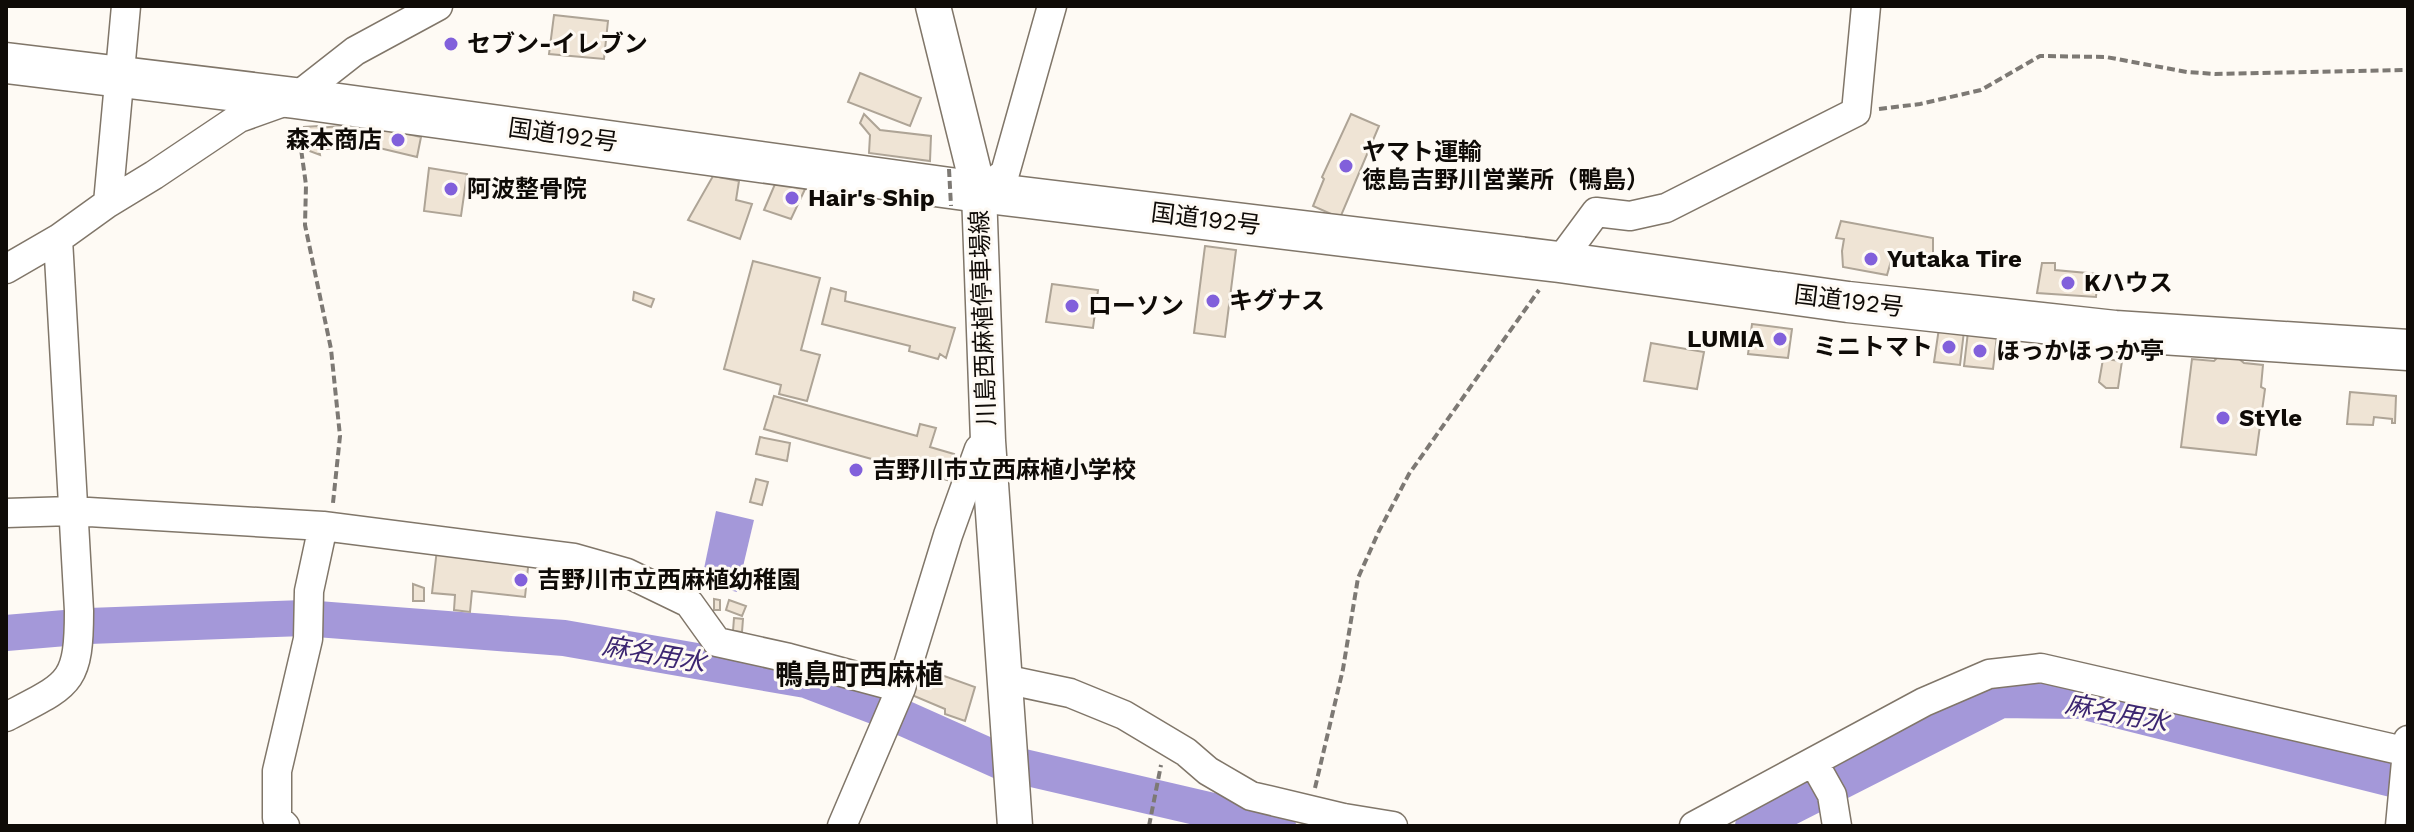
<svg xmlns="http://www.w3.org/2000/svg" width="2414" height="832" font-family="'Work Sans','Noto Sans JP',sans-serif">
<rect width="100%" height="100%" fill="#fefaf4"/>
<!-- water -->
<path fill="#a498d9" d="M716 511 754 520 737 592 701 583Z"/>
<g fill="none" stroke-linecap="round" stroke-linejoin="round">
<!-- river -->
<path stroke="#a498d9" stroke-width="36" d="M6 633 89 626 304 618 564 638 806 680 890 712 1002 762 1278 826
M1753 826 2001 700 2081 701 2408 783"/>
</g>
<!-- building -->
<path fill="#efe4d5" stroke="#aea496" stroke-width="2" d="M554 15 608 21 604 59 549 54Z
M860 73 921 98 910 126 848 102Z
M864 114 880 130 931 136 930 161 869 153 870 135 860 123Z
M1351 114 1379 126 1340 218 1313 206 1324 179 1322 177Z
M318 126V128L340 126 343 147 319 150 320 155 307 150 304 127Z
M380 128 421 137 417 157 375 147Z
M429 168 467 174 461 216 424 211Z
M713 176 739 181 736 200 752 204 740 239 688 220Z
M775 184 806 187 791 219 764 210Z
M1841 221 1933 238V267L1891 261 1887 275 1843 267 1842 251 1844 239 1836 238Z
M1205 246 1236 250 1225 337 1194 333Z
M753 261 820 278 801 350 820 355 807 401 779 394 781 385 724 369Z
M2042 263H2055V270L2098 274 2096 297 2037 293Z
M1052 284 1098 290 1093 328 1046 322Z
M831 288 846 292 845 301 955 328 946 358 940 354 938 359 909 351 910 346 822 324Z
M634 292 654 299 651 307 633 300Z
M1752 324 1792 329 1788 358 1748 354Z
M1939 328 1964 331 1960 365 1934 362Z
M1968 332 1997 336 1993 369 1964 366Z
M1651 343 1704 352 1697 389 1644 381Z
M2221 354 2238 358 2244 363 2263 365 2261 387 2265 389 2256 455 2181 447 2192 359 2214 361Z
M2103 359 2122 361 2118 388H2106L2099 382Z
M2350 392 2396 396 2395 423H2392V419L2374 417 2373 425 2347 424Z
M774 396 917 436 920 424 936 428 930 447 954 454 947 480 764 429Z
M760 437 790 443 787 461 756 454Z
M756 479 768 482 762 505 750 502Z
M437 549 529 558 525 597 472 591 470 612 454 610 455 595 432 593Z
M413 584 424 588V601H413Z
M714 599 720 600V610H714Z
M729 600 746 606 742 616 726 610Z
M734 618 743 619 742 632 733 631Z
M922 668 975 687 965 721 945 714V709L907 693 912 677 919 678Z"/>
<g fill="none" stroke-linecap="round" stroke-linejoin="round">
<defs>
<path id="minor" d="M979 192 1005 173 1052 6
M108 203 126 6
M1559 262 1596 212 1630 216 1666 208 1856 112 1866 6
M6 269 58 239 108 203 154 175 239 118 295 98 355 51 438 6
M6 513 72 511 323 526 574 558 627 573 689 603 717 642 789 658 901 688
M1004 679 1070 693 1124 715 1186 752 1208 771 1251 796 1344 818 1393 826
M6 717C69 684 79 685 79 611L58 239
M1814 763 1832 795 1837 826
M285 826 277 818V771L308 639 309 591 323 526
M842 826 901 688 948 535 979 449 988 441
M1694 826 1924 702 1989 674 2041 668 2408 752
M2400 826 2408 740"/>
<path id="major" d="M933 6 979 192 988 441 1015 826"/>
<path id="highway" d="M6 63 295 98 979 192 1559 262 1848 302 2115 331 2408 350"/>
</defs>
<!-- minor casing -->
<use href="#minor" stroke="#807669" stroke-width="31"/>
<!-- major casing -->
<use href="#major" stroke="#807669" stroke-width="37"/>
<!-- highway casing -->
<use href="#highway" stroke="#807669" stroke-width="43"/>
<!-- path -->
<path stroke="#7d7974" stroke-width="4" stroke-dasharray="8 4" stroke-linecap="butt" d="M1879 109 1920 104 1981 90 2040 56 2106 57 2187 72 2215 74 2408 70
M298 127 306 185 305 225 331 349 340 436 333 503
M1315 788 1343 669 1358 578 1379 531 1409 474 1539 290
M1149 826 1161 765"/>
<!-- minor -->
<use href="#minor" stroke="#fff" stroke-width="28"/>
<!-- major -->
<use href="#major" stroke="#fff" stroke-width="34"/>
<!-- highway -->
<use href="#highway" stroke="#fff" stroke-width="40"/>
<!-- path-bridge -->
<path stroke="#7d7974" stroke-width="4" stroke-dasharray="8 4" stroke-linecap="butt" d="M949 169 951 206"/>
</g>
<!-- markers -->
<g fill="#8160db" stroke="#fefaf4" stroke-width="3">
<circle cx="451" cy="44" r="8"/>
<circle cx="398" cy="140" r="8"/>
<circle cx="1346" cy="166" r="8"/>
<circle cx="451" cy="189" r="8"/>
<circle cx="792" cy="198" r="8"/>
<circle cx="1871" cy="259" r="8"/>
<circle cx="2068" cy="283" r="8"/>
<circle cx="1213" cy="301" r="8"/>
<circle cx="1072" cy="306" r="8"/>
<circle cx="1780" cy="339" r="8"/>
<circle cx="1949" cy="347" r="8"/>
<circle cx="1980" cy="351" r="8"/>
<circle cx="2223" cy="418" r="8"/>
<circle cx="856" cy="470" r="8"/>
<circle cx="521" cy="580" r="8"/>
</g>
<g text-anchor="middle" stroke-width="6" stroke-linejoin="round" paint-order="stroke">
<!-- poi labels -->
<g font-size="24" font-weight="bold" fill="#0f0b07" stroke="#fefaf4" text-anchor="start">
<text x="467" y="52">セブン-イレブン</text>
<text x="382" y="148" text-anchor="end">森本商店</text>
<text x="1362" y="160">ヤマト運輸<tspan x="1362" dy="28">徳島吉野川営業所（鴨島）</tspan></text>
<text x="467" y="197">阿波整骨院</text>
<text x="808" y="206">Hair's Ship</text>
<text x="1887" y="267">Yutaka Tire</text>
<text x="2084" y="291">Kハウス</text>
<text x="1229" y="309">キグナス</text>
<text x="1088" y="314">ローソン</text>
<text x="1764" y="347" text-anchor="end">LUMIA</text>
<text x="1933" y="355" text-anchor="end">ミニトマト</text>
<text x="1996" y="359">ほっかほっか亭</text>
<text x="2239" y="426">StYle</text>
<text x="872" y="478">吉野川市立西麻植小学校</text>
<text x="537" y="588">吉野川市立西麻植幼稚園</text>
</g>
<!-- street labels -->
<g font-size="24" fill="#0f0b07" stroke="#fefaf4">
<text transform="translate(563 135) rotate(8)" y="8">国道192号</text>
<text transform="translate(1206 219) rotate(7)" y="8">国道192号</text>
<text transform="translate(1849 301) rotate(7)" y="8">国道192号</text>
<text transform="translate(983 318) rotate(-92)" y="8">川島西麻植停車場線</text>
</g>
<!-- water labels -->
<g font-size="26" font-style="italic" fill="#3c2671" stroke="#fefaf4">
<text transform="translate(654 654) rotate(10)" y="9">麻名用水</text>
<text transform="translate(2117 713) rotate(11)" y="9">麻名用水</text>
</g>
<!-- quarter labels -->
<g font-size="28" font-weight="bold" fill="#0f0b07" stroke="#fefaf4">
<text x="859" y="684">鴨島町西麻植</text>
</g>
</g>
<!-- border -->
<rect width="2414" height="832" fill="none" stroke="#0f0b07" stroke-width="16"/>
</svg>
